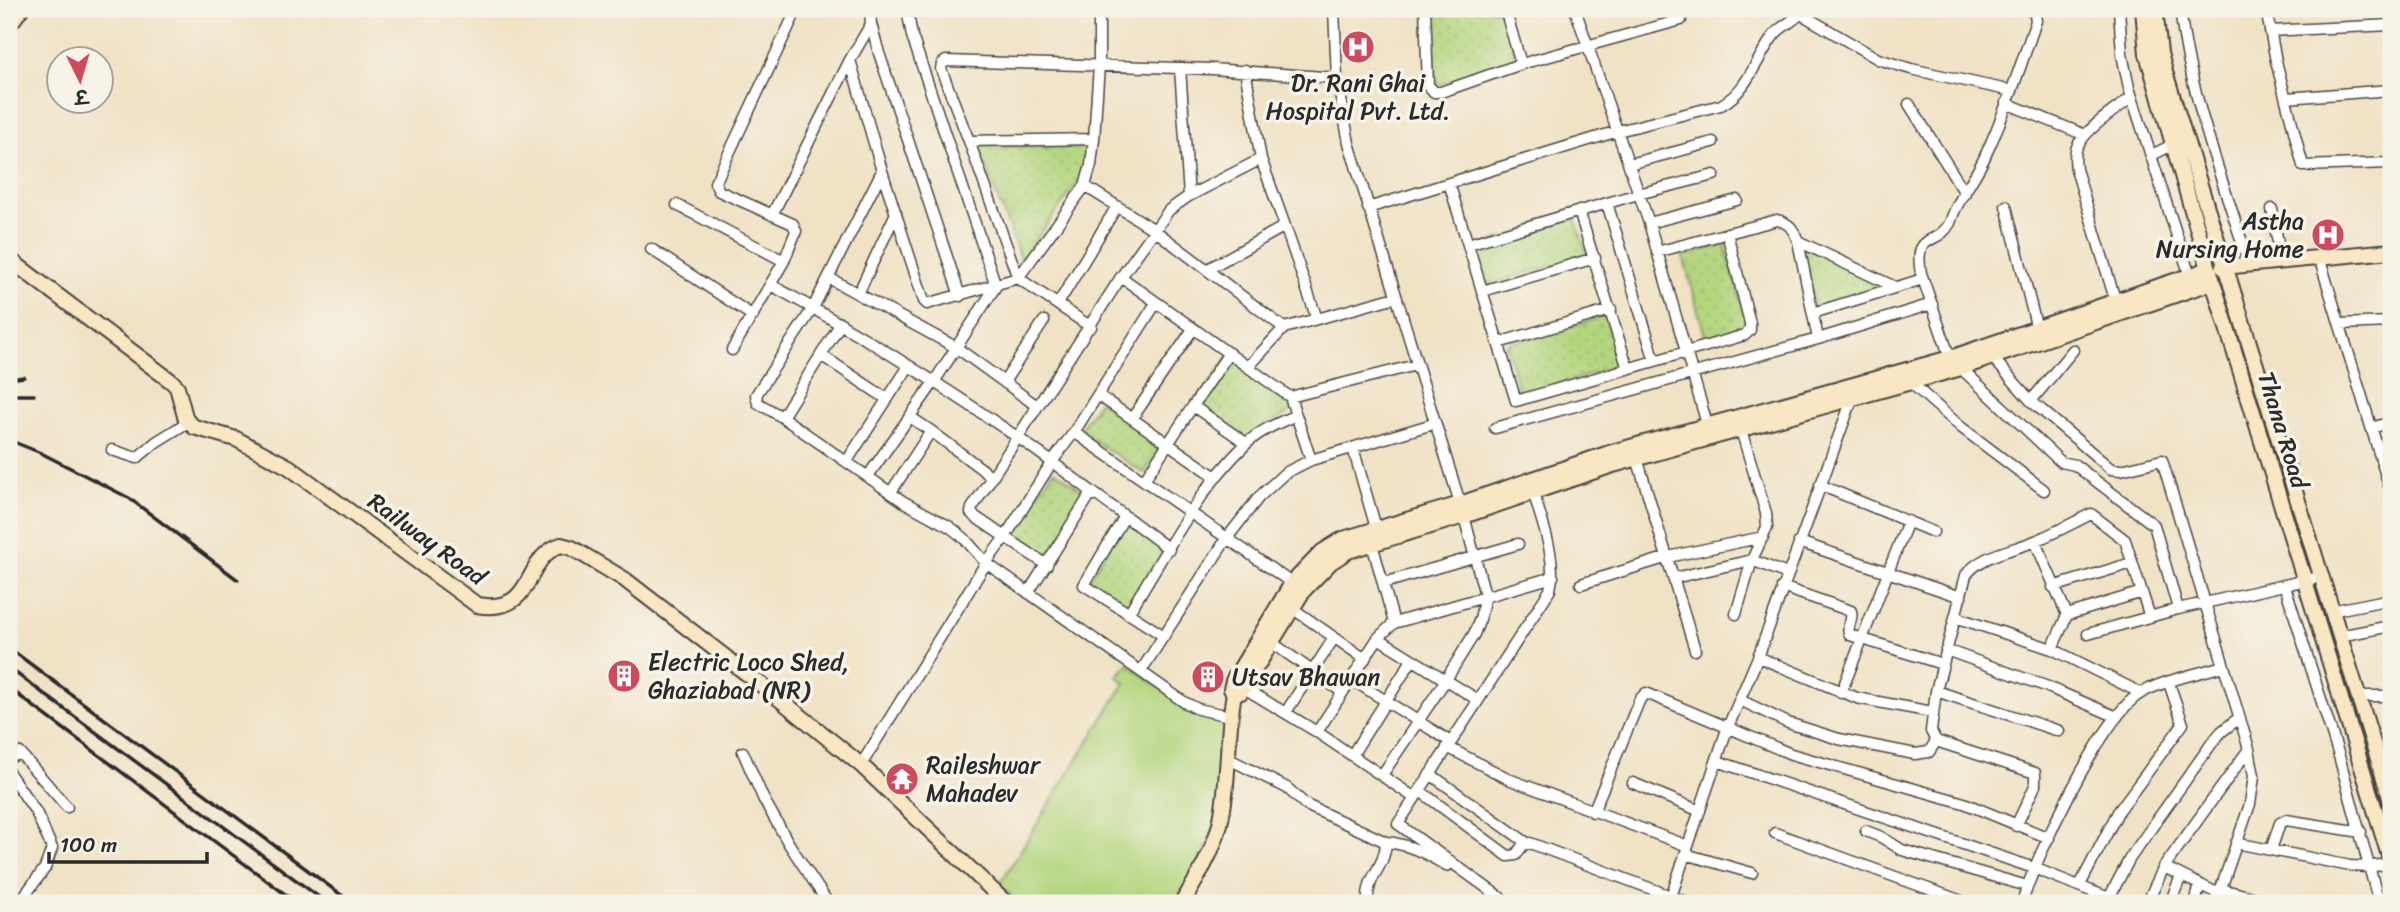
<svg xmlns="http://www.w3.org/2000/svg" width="2400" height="912" font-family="Sriracha,'Playpen Sans Deva',sans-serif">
<defs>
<pattern id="park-dots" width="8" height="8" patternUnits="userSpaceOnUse" patternTransform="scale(1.75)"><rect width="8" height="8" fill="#b3d57d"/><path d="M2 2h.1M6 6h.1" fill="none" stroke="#9ab76c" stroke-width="1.8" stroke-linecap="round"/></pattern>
</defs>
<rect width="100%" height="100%" fill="#f7f3e8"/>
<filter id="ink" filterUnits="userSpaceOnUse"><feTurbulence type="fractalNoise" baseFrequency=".0143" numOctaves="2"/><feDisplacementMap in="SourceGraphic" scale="14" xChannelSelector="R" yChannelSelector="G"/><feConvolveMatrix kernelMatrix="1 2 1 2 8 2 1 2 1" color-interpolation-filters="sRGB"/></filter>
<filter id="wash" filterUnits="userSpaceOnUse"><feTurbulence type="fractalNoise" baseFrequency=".00686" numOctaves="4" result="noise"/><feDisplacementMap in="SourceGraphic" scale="28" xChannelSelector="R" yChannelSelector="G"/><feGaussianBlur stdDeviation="1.57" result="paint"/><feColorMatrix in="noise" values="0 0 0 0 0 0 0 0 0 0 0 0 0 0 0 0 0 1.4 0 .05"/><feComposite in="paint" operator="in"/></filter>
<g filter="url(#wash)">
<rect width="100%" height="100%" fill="#f0e2c5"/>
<!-- grass -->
<path fill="#b3d57d" stroke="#6f8054" stroke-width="2" d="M1128 664 1195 713 1206 717 1229 718 1222 801 1206 848 1175 903H1019L999 885 1125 683 1117 676Z"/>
<!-- park -->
<path fill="url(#park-dots)" stroke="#6f8054" stroke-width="2" d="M1431 9H1502L1517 63 1436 85Z
M978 146 1088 147 1082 177 1021 260Z
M1575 218 1587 256 1486 285 1475 247Z
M1725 244 1748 327 1706 339 1683 256Z
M1802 245 1887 287 1815 309Z
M1606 316 1621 365 1520 396 1506 344Z
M1229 356 1289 399 1292 411 1269 424 1247 440 1196 404Z
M1100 400 1164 442 1144 473 1079 431Z
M1054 470 1087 493 1047 561 1010 535Z
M1126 520 1164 551 1127 608 1087 582Z"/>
</g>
<g filter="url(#ink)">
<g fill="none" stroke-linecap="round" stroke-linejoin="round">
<defs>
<path id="street" d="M870 9 871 24 879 53 960 296
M1334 9 1337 78 1349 143 1464 516 1485 595 1480 619 1474 634 1445 681 1382 775
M1425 9 1428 85 1434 92H1441L1521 64 1681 20
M1505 9 1521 64
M1575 9 1649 223 1709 431
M2029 9 2035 14 2036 21C2021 65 2006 110 1987 152 1979 172 1965 189 1956 208 1953 213 1952 218 1950 223 1937 247 1913 231 1921 273L1950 358 2061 462 2075 465 2154 525 2178 609
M2119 9 2122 54 2129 88 2190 276
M2180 9C2190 96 2223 181 2249 264
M2266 9 2276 61 2303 166 2391 163
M1801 14 1878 59 1911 69 2012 91
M871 24 850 60 882 171 924 301 927 304 1018 278 969 141 941 69 942 64 946 61 1212 69 1337 78
M2270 31 2391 25
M1180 68 1189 196
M2286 98 2391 90
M2006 103 2085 135
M1909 104 1965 193
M1094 139 1099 65V9
M969 141 1094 139 1091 165 1085 186 1018 278 1091 327
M2152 155 2176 143
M1261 159 1285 226
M1629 164 1713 142
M882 171 813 308 756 395 758 403 782 417 904 502 950 527 964 538 986 563 1184 702 1198 709 1230 716
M1449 183 1516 401 1745 335 1750 330V323L1727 233
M1085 186 1153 229 1284 328
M1607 203 1655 361
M677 205 784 261
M2006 206 2037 329
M1368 208 1618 131 1721 105C1748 91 1756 58 1775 34 1783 24 1798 20 1804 9
M2272 209 2281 261
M1579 211 1628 369
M772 215 850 60
M1649 223 1737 200
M1798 241 1895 287
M1468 244 1638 194 1714 175
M651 249 753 316
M1657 252 1777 220C1790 223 1793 229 1798 241L1818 339
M2319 257 2391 492
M1208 269 1285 226 1317 319 1284 328 1248 367
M1121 277 1290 397 1416 365
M829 278 957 348 1037 406
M771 285C856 331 937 382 1017 437 1053 462 1089 490 1125 516
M1482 291 1595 258
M858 294 896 213
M1156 303 1074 432 1296 586
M1058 304 1117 206
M2117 306 2076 169C2075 162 2074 154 2077 147 2085 129 2117 109 2132 97
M1813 313 1923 279
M1317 319 1396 297
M2340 324 2391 322
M1498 343 1611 310
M732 350 784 261 796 231 793 224 719 191 715 183 797 9
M1229 353 1193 406 1246 443
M821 355 887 399
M1992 357 2031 401 2111 469 2121 470 2162 460 2249 749 2254 776 2250 804 2216 903
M1004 382 1044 321
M1911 383 1962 428 2044 490
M1098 395 1216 477
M1290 397 1311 460
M2031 401 2073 350
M782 417 841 323
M910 417 931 431
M1133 417 1193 329
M1495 428 1818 339 1932 304
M2372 428 2391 422
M1353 448 1376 528
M112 450 137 458 156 442 188 422
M1637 458 1695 650
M847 461 909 366
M868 476 934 382 996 286 912 36 907 9
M1144 480 1193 406
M1820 485 1933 532
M891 492 931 431 991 476
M1799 542 1961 597
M1047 565 1005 537 1052 462 1074 432
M1674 578 1752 560 1787 574
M1384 583 1518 544
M1581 584 1668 557 1763 537
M2285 586 2339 756 2379 903
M1782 587 1851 611C1854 620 1845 627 1850 635L1942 664
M2053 587 2132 563
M1028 593 1092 492
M1292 608 1365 659
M2331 611 2391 599
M1128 614C1163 558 1197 491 1245 445 1259 431 1278 423 1296 415
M1736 614 1752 560 1767 527 1766 513 1741 430
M2067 615 2142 592
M1955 617 2052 649 2067 615 2035 541
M1394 623 1553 577
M2088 634 2178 609 2320 577
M1164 636 1084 585 1125 516 1169 549
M2339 636 2391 626
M1378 638 1478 700
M1271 642 1342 692
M2052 649 2141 693
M1946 650 2048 687 2117 717
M1758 657 1857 698 1932 712
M1141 671 1227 538 1259 497 1285 473 1311 460 1433 424
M1351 679 1451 742
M1239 685 1317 732 1415 798
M1936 691 2059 731
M1841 693 1908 521
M2358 696H2391
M1740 700 1788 723 1839 739 1915 754 1929 752 1936 741
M1286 712 1334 638
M1317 732 1378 638 1394 623 1371 540
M1447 747 1511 780 1688 846
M743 752 763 798 789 844 828 903
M1352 755 1412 660
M9 758 20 753 67 807
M1229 759 1287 788 1306 805 1386 842C1385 869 1366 875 1368 903
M1717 761 2034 868 2121 903
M861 765 986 563 1005 537 974 516 971 513 972 508 1121 277 1169 210 1189 196 1261 159 1245 70
M9 773 36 812 52 848 45 868 19 903
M1430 774 1527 843
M1633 783 1700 811
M1420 791 1508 856 1516 855 1523 845 1530 843 1689 903
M1593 812 1640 699 1646 693 1791 754 1964 803 2049 838
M2016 826 2035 786V773L1936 741 1931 731 1936 691 1966 575C1982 554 2012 551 2035 541 2054 533 2073 523 2091 514L2125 540 2150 617
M1866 831 1881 837 1902 850 2027 886
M1775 833 1967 903
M1386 842C1407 844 1429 854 1446 866
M2236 843 2350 866 2369 867 2391 863
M2271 850 2280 823 2286 820 2361 832
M1685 854 1752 873
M2164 867 2249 749
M2080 885 2118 812 2183 724 2169 683
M2221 889 2275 903
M2109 898 2130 858 2212 743 2221 732 2239 718
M1508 903 1398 824 1550 590C1558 557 1540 519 1532 487
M1669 903 1727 729 1758 657 1854 394
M2022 903C2034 860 2103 714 2141 693 2165 680 2197 674 2223 666
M2147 903 2164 867 2219 894
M2170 903 2181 876
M2195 903 2200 885"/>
<path id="secondary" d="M2143 9 2147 54 2209 269 2391 862
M2155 9 2160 53 2165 72 2391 801
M9 25 21 9
M9 259 171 381 177 387 186 420 194 427 236 439 289 467 477 605C538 615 521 558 561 545L572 548 624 579 772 693 861 765 1006 903
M2223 267 2391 251
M1234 693 1231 689 1233 681 1292 583 1322 552 1343 539 1460 504 1609 453 1950 358 2209 269
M1234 693 1241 692 1303 591 1331 562 1348 551 1464 516 1613 465 1961 368 2213 282
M1182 903C1197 879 1213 852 1220 824 1230 781 1226 737 1234 693"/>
</defs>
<!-- street casing -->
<use href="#street" stroke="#494642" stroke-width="13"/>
<!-- secondary casing -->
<use href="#secondary" stroke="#494642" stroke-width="18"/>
<!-- street -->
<use href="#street" stroke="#fff" stroke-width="10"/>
<!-- secondary -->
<use href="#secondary" stroke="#f9e7c3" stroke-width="14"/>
<!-- rail -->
<path stroke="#2b2b2b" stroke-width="3.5" d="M9 379 24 377
M9 395H34
M9 440 41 453 129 498 238 580
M9 648 352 903
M9 668 327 903
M9 688 297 903"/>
</g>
</g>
<!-- icons -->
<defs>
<symbol id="hospital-disc" viewBox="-11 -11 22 22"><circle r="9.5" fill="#d1495b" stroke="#f7f3e8"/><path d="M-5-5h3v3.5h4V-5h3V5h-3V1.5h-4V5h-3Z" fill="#fff"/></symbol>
<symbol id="building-disc" viewBox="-11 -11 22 22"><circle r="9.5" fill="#d1495b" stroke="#f7f3e8"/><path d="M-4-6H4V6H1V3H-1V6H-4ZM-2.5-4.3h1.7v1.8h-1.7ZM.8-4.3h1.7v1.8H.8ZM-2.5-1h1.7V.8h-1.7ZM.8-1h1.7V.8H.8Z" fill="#fff"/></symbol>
<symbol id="temple-disc" viewBox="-11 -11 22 22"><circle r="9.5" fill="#d1495b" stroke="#f7f3e8"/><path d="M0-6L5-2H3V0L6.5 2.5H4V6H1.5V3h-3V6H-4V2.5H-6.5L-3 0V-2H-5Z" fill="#fff"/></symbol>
</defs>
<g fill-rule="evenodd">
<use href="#hospital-disc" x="1339" y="28" width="38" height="38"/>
<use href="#hospital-disc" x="2309" y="216" width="38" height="38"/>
<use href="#building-disc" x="605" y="657" width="38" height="38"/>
<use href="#building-disc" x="1189" y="658" width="38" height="38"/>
<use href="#temple-disc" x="883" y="760" width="38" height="38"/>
</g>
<g text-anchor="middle" stroke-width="7" stroke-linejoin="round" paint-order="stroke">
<!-- poi labels -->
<g font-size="24" fill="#2b2b2b" stroke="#f7f3e8" text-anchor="start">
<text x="1358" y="91" text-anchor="middle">Dr. Rani Ghai<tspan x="1358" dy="28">Hospital Pvt. Ltd.</tspan></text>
<text x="2304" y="229" text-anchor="end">Astha<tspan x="2304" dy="28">Nursing Home</tspan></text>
<text x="648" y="670">Electric Loco Shed,<tspan x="648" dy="28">Ghaziabad (NR)</tspan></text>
<text x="1232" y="685">Utsav Bhawan</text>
<text x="926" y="773">Raileshwar<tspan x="926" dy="28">Mahadev</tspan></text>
</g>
<!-- street labels -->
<g font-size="24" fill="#2b2b2b" stroke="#f7f3e8">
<text transform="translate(2283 430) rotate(73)" y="8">Thana Road</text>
<text transform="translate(427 539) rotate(36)" y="8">Railway Road</text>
</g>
</g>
<!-- margin -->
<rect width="2400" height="912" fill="none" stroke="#f7f3e8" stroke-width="35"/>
<!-- north arrow -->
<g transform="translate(80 80) rotate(175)"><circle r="33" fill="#f7f3e8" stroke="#a5a39c" stroke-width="2"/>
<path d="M0-5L12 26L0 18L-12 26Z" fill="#d1495b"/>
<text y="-10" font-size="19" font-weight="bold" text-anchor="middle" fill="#2b2b2b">उ</text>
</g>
<!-- scale -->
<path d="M49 852v10h158v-10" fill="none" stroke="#2b2b2b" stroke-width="3.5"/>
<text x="60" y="852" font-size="21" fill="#2b2b2b" stroke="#f7f3e8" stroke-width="5" paint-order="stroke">100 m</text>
</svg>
